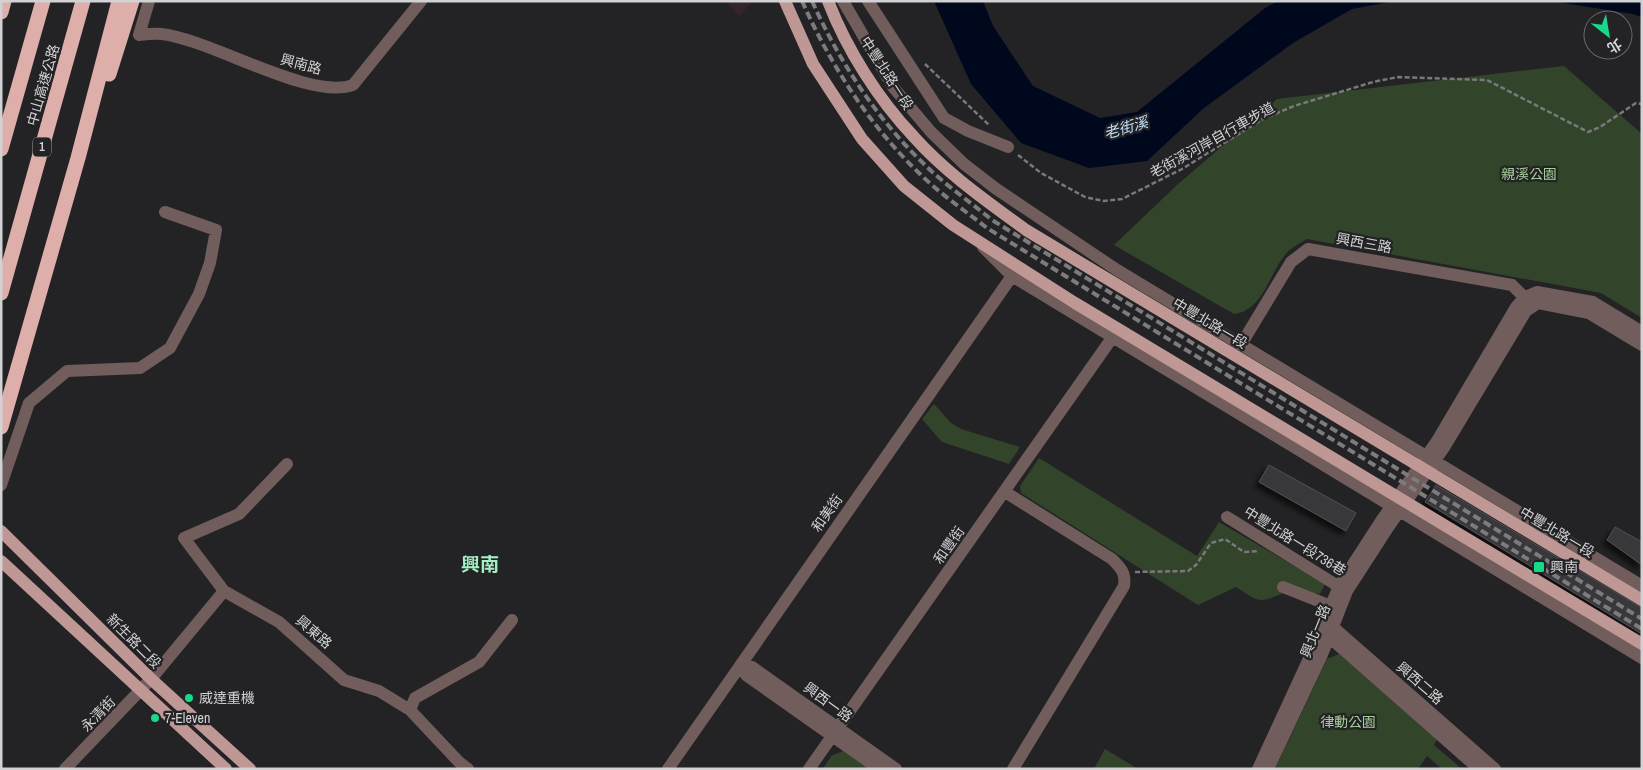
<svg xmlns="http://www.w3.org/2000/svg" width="1643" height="770" font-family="'Archivo Narrow','Noto Sans TC',sans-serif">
<defs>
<filter id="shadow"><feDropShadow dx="-4.5" dy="4.5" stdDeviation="2.5" flood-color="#0009"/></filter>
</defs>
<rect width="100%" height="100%" fill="#232325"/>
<!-- industrial -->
<path fill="#36242d" d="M725 1H753L739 16Z"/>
<!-- green -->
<path fill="#32452b" d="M1564 66 1642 134V318L1601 293 1307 239C1300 243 1290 248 1285 255 1269 274 1263 311 1234 314L1114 245 1177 185 1277 99Z
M934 404 951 423 961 429 1020 447 1009 464 942 442 922 419Z
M1039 458 1197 556 1219 522 1325 584 1320 594C1317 593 1289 592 1285 593 1278 594 1269 600 1262 600 1253 600 1243 591 1236 587L1198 605 1021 493 1020 486Z
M1339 654 1437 739 1434 745 1462 769H1442L1427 756 1418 769H1275L1327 659Z
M1105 749 1138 769H1094Z
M843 751 869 769H823L831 756Z"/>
<!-- water -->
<path fill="#00081e" d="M934 1H983L993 26 1033 86 1100 118 1137 112 1265 8 1278 1H1395L1352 9 1293 43 1204 108 1147 161 1089 168 1021 143 971 84Z
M1551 1H1642V17L1633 14Z"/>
<!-- building -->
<path fill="#37383a" stroke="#505053" filter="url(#shadow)" d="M1269 465 1356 513 1346 531 1259 482Z
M1436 485 1642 608V634L1425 502Z
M1615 527 1642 542V565L1607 540Z"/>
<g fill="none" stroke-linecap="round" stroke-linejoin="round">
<!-- path -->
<path stroke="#79797b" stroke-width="2.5" stroke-dasharray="5 2.5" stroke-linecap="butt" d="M925 64 990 126
M1018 155 1041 173 1085 197 1104 201 1122 199 1182 169 1263 119 1294 106 1373 82 1398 77 1487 80 1588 132 1600 127 1636 103 1642 104
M1135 572 1188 571 1196 565 1211 543 1225 539 1244 552 1259 551"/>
<!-- minor -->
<path stroke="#715d5c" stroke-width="12" d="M149 1 139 35C147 34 155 33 162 34 212 40 310 101 353 85L421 1
M843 1 893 87 931 132 964 164 995 188 1117 270 1642 586
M868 1 944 118 968 131 1008 147
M983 247 1012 276 1642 658
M1242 343 1291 262 1308 249 1512 285 1530 303
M1 485 29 403 67 371 140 368 170 348 199 294 210 263 216 230 165 212
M1005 492 1112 559C1121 568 1126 573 1124 586L1013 769
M1227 517 1346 591
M1283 587 1331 606
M224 591 184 538 239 514 287 464
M1326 626 1333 627 1495 769
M1325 631 1329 637 1479 769
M741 664 752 667 896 769
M741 664 746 675 879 769
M410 710 415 698 479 662 512 620
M65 769 151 679 224 591 279 622 344 680 379 691 410 710 459 762 468 769
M668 769 1012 276
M809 769 1112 338
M1258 769 1307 663 1339 586 1381 521 1437 441 1516 307 1525 297 1537 292 1593 302 1642 332
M1268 769 1321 657 1347 591 1389 526 1445 446 1526 311 1538 303 1589 313 1642 345"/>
<!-- major -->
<path stroke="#bf9795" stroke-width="12" d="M785 1 813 64 862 139 904 186 953 225 1075 303 1642 644
M828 1C847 50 878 99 914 137 946 173 988 202 1026 230L1642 600
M1 531 151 679 250 769
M1 561 226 769"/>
<!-- highway -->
<path stroke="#deaeab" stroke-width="15" d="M1 12 4 1
M109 74 132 1
M1 149 43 1
M1 293 83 1
M1 427 78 158 119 1"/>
<!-- rail -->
<path stroke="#7c7c7e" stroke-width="4" stroke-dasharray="8 4" stroke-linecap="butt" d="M802 1C830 64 869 125 919 173 939 193 964 210 987 228L1642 629
M812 1C839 61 876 118 924 164 944 184 969 201 992 220L1642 619"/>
</g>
<!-- markers -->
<g fill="#18d989" stroke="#232325" stroke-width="2">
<rect x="1533" y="561" width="12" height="12" rx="2.5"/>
<circle cx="189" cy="698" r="5"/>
<circle cx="155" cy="718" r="5"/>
</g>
<g text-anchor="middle" stroke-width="4.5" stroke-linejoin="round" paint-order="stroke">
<!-- shield labels -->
<rect fill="#232325" stroke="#9e9ea0" stroke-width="1" x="33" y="137.5" width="18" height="19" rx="4"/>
<g font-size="12" font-weight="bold" fill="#d2d2d4">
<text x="42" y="151">1</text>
</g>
<!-- street labels -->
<g font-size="14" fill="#d2d2d4" stroke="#232325">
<text transform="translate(301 64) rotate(15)" y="5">興南路</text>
<text transform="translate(887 73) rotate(57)" y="5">中豐北路一段</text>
<text transform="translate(43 85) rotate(-74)" y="5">中山高速公路</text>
<text transform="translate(1212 140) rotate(-29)" y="5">老街溪河岸自行車步道</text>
<text transform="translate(1364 243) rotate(10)" y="5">興西三路</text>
<text transform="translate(1210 323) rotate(31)" y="5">中豐北路一段</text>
<text transform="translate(827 513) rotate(-55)" y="5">和美街</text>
<text transform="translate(1557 532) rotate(31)" y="5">中豐北路一段</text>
<text transform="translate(1295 541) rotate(32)" y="5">中豐北路一段736巷</text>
<text transform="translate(949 545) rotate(-55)" y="5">和豐街</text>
<text transform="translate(1315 631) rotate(-68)" y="5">興北一路</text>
<text transform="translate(314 632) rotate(41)" y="5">興東路</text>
<text transform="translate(134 641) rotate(45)" y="5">新生路二段</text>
<text transform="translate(1420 683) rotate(41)" y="5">興西二路</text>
<text transform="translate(828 702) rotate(36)" y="5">興西一路</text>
<text transform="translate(98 714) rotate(-46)" y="5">永清街</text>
</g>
<!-- park labels -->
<g font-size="14" fill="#a6ce97" stroke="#232325">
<text x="1529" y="179">親溪公園</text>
<text x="1348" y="727">律動公園</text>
</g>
<!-- poi labels -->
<g font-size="14" fill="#d2d2d4" stroke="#232325" text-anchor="start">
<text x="1550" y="572">興南</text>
<text x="199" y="703">威達重機</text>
<text x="165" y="723">7-Eleven</text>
</g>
<!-- water labels -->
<g font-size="15" font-style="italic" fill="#c1dffd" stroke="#232325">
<text transform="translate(1126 128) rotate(-16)" y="5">老街溪</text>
</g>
<!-- district labels -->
<g font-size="19" font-weight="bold" fill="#a2f0c2" stroke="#232325">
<text x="480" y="571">興南</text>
</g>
</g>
<!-- border -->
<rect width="1643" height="770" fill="none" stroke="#d2d2d4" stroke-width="5"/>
<!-- north arrow -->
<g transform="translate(1608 35) rotate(149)"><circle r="24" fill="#232325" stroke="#69696b"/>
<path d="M0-4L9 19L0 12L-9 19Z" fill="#18d989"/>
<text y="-8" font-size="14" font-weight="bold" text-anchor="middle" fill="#d2d2d4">北</text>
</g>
</svg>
